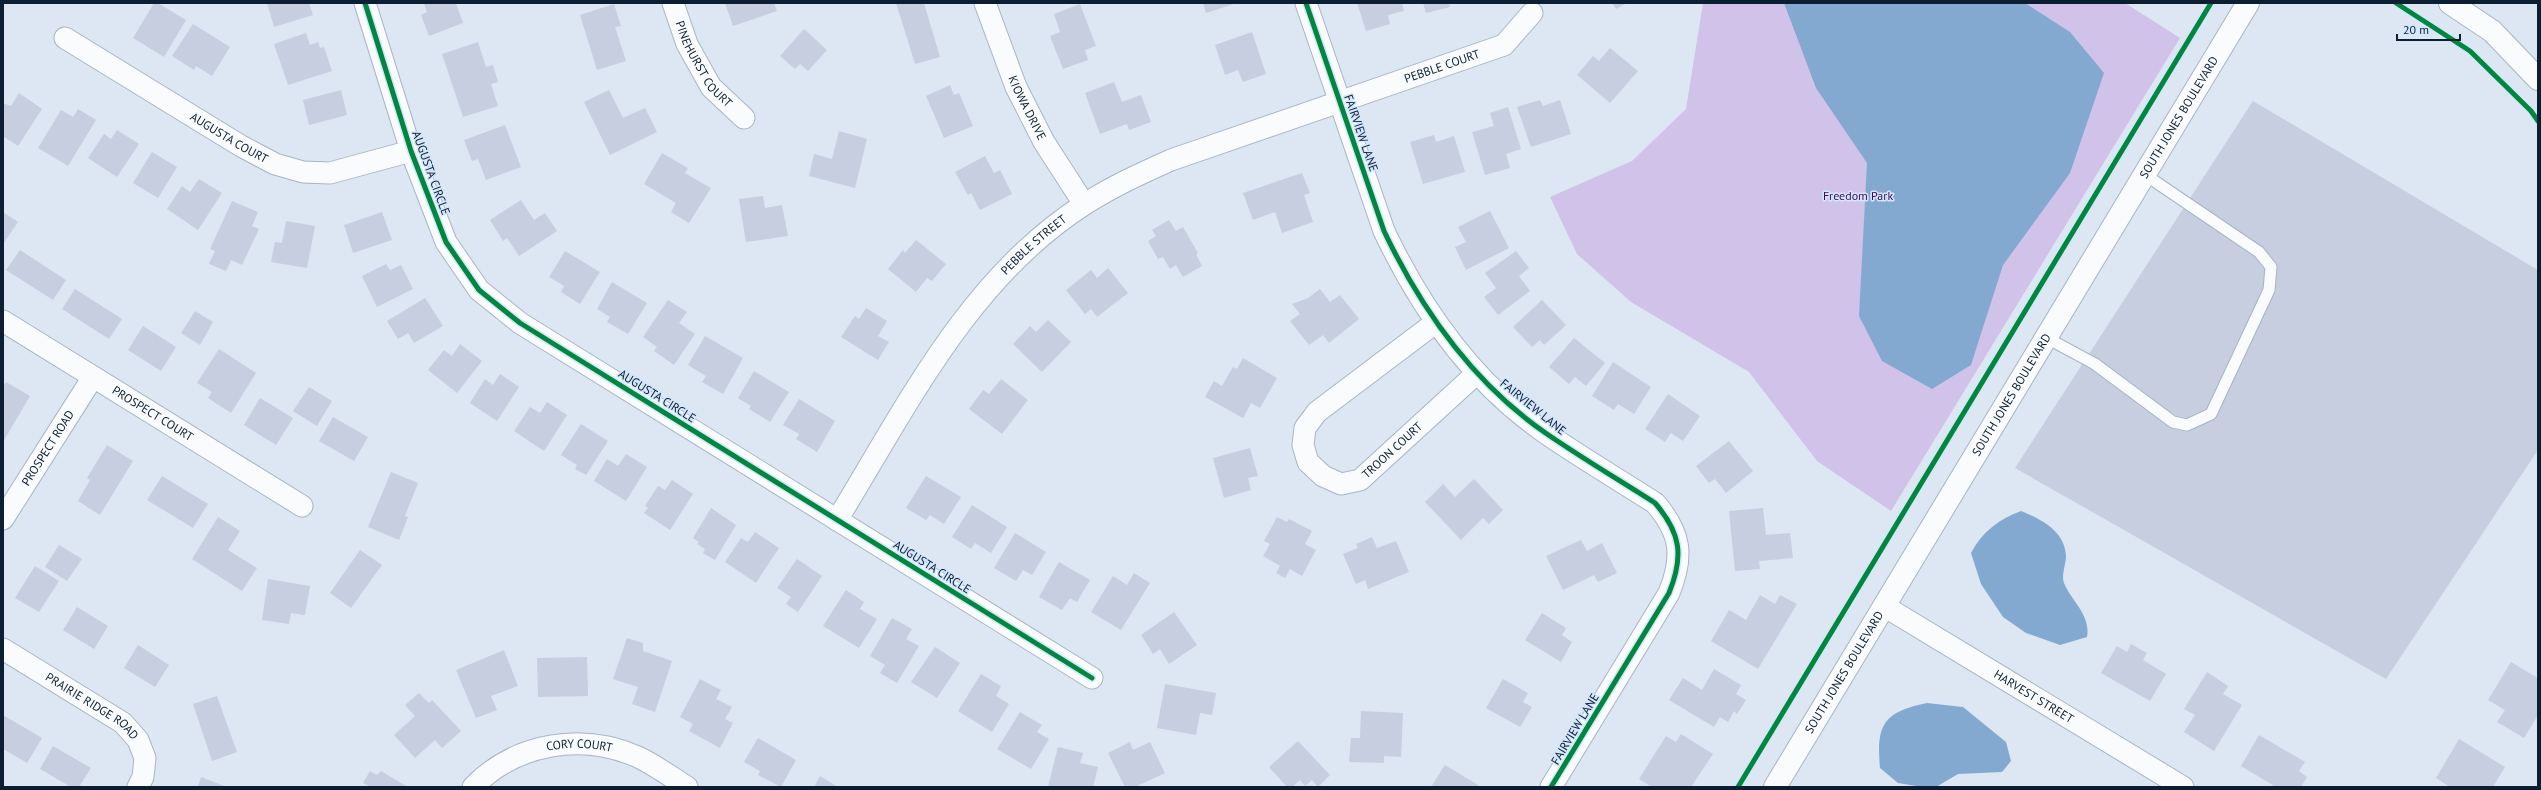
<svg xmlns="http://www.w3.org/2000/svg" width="2541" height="790" font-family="'PT Sans',sans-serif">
<rect width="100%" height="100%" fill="#dce7f3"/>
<!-- green -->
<path fill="#d0c2e8" d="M1703 3H2125L2180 38 1891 511 1817 461 1749 372 1631 302 1577 254 1550 197 1632 161 1686 109Z"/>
<!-- water -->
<path fill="#83a9d1" d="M1784 3H2025L2070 32 2104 73 2070 173 2003 265 1971 365 1932 389 1882 361 1859 316 1867 163 1816 88Z
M2021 511C2041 519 2065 531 2066 556 2066 564 2061 576 2064 583 2072 602 2091 615 2087 637L2060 645 2026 633 2003 617 1981 584 1971 553C1982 532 1999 519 2021 511Z
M1927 703 1963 707 2006 742 2011 761 2002 772 1958 774 1936 787H1922L1898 783 1880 768C1876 725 1883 712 1927 703Z"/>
<!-- building -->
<path fill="#c6cedf" d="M154 3H158L186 20 164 57 133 38Z
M267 3H309L313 15 274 27Z
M424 3H456L463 23 429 36 421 15 427 12Z
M725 3H774L777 11 733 26Z
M896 3H924L940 57 915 64Z
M1203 3H1237L1206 13Z
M1357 3H1402L1404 11 1388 15 1390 24 1366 31Z
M1423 3H1449L1450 7 1426 13Z
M1612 3H1627L1616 9Z
M614 4 621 26 615 27 626 61 597 70 580 15Z
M1080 4 1096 46 1085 50 1088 60 1063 69 1050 36 1060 32 1054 14Z
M193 24 230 47 212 76 196 66 194 70 172 56Z
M804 29 827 50 808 71 800 64 795 69 780 56Z
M1252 32 1266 74 1243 82 1238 70 1225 75 1215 45Z
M306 33 310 45 318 42 320 48 324 47 332 71 288 85 274 44Z
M478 42 486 67 493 65 498 82 491 84 498 106 463 117 442 54Z
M1610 48 1638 71 1610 103 1577 75 1593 56 1599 61Z
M1114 82 1122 102 1141 95 1151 122 1129 130 1127 124 1100 134 1085 93Z
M950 85 954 95 959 93 973 126 944 138 926 96Z
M341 90 347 115 309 125 303 100Z
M609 90 623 118 645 108 657 132 610 155 584 102Z
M19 93 42 109 18 146 3 136V103L11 106Z
M1540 100 1543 106 1560 100 1571 134 1531 147 1517 107Z
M2253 101 2538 270V450L2386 679 2015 468Z
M1508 107 1521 149 1506 154 1510 168 1485 175 1472 132 1494 126 1490 113Z
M78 109 96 120 68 166 38 148 61 110 73 117Z
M505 125 521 167 486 180 478 159 472 161 464 140Z
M117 130 139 144 117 177 88 158 104 134 111 139Z
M839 131 867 139 855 188 809 176 814 154 832 159Z
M1434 135 1436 142 1454 136 1465 172 1423 184 1410 142Z
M152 152 177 167 158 198 133 183Z
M662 153 688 168 685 173 711 188 689 223 671 212 676 203 644 184Z
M985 156 994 173 1000 170 1012 194 980 210 971 193 968 195 955 172Z
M1302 173 1310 193 1304 195 1313 222 1282 233 1275 212 1253 220 1243 193Z
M199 179 222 193 198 230 167 209 182 186 190 192Z
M763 196 765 208 782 205 788 236 746 242 739 199Z
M521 200 534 220 545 213 557 231 519 256 507 238 503 241 490 220Z
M232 201 258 212 252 226 259 229 242 265 231 260 226 271 209 264 215 251 210 249Z
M1490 211 1509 248 1466 270 1455 247 1466 242 1458 227Z
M3 212 18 222 3 244Z
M382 212 392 240 353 253 344 225Z
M1169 220 1176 231 1183 227 1198 253 1196 254 1202 266 1183 277 1176 265 1170 269 1163 257 1158 259 1148 241 1156 236 1152 230Z
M286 221 315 226 307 268 271 262 275 242 282 243Z
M916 240 946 264 932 281 927 278 916 292 888 269 903 250 905 253Z
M20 250 66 280 53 300 6 270Z
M565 251 600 272 580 304 561 292 564 286 549 277Z
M1516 251 1529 268 1519 276 1530 291 1498 315 1484 297 1496 288 1485 273Z
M386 264 390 270 401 265 413 289 377 307 362 276Z
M1108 268 1128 293 1097 317 1091 309 1085 314 1066 290 1091 270 1097 278Z
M612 282 647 303 628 334 607 322 610 317 597 309Z
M75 289 122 319 109 339 62 309Z
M1320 289 1330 302 1340 295 1359 319 1329 343 1323 335 1309 345 1290 321 1300 314 1292 304 1308 298Z
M425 298 443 326 414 343 408 333 398 339 387 321Z
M668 300 687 312 679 323 695 334 674 365 654 351 657 347 643 337Z
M1542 300 1566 325 1544 345 1540 340 1532 347 1513 327Z
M866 308 887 321 878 336 889 342 878 360 841 337 855 316 859 319Z
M195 311 213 322 200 345 181 333Z
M1048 320 1071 342 1042 372 1013 344 1030 326 1036 332Z
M143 326 176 347 161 371 128 350Z
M705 336 743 358 723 394 702 382 706 376 688 365Z
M1574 338 1605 363 1586 386 1575 377 1569 384 1549 367Z
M460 344 482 361 457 393 428 370 444 350 452 356Z
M219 349 256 373 231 413 208 398 212 392 197 383Z
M1243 358 1277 378 1260 408 1251 403 1243 418 1205 397 1214 381 1222 386 1233 367 1237 369Z
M1613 362 1651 387 1634 414 1618 404 1614 410 1592 396Z
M754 371 789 392 770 422 749 409 751 406 738 398Z
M500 374 519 387 497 421 470 403 485 379 493 385Z
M1001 379 1028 400 1002 434 969 409 983 390 989 394Z
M6 382 30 396 3 442V387Z
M309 387 332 401 317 426 293 411Z
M1668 394 1700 416 1683 441 1671 433 1665 442 1645 429Z
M260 398 293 418 276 445 244 425Z
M799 399 835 421 817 452 796 439 799 434 783 425Z
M547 402 567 415 544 451 514 431 530 407 540 413Z
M333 417 368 437 354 461 319 441Z
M581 424 608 441 586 475 575 469 577 465 561 455Z
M1729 441 1753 471 1726 493 1715 479 1709 483 1696 466Z
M107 445 133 461 100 515 78 501 90 480 87 478Z
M1250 448 1258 476 1248 478 1251 490 1224 498 1213 458Z
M626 454 647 467 626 501 594 481 607 459 618 466Z
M391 472 418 483 405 516 408 517 399 540 368 527Z
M162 476 208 504 193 528 147 500Z
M926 476 961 497 944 524 930 515 926 520 906 508Z
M1474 479 1503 510 1489 524 1483 518 1461 540 1425 502 1443 484 1455 497Z
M672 480 693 494 670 530 644 513 648 508 645 506 658 486 665 490Z
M972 505 1007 527 991 553 975 543 971 549 952 537Z
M711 508 736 525 715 560 703 553 705 549 697 544 699 542 693 538Z
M1763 508 1766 535 1790 533 1793 558 1759 561 1760 569 1735 571 1729 511Z
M218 517 240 531 228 550 257 568 242 591 192 559Z
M1277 517 1287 522 1289 519 1312 531 1305 544 1316 550 1302 576 1290 569 1285 578 1276 573 1280 566 1263 556 1270 544 1264 541Z
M755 532 779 548 756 583 725 562 741 538 748 542Z
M1015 533 1046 552 1032 575 1023 570 1016 581 994 568Z
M1372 537 1377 548 1396 541 1409 572 1368 589 1365 580 1356 584 1343 554 1358 548 1356 544Z
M1581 540 1587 551 1602 543 1617 573 1598 582 1594 575 1563 590 1546 556Z
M59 545 82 559 67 581 45 567Z
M360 550 382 565 351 608 330 593Z
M797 559 822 576 798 612 786 604 791 597 777 588Z
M1059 562 1090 580 1077 602 1070 598 1062 610 1039 597Z
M35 566 59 581 39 612 15 598Z
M1134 573 1150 583 1121 630 1091 612 1113 576 1127 585Z
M268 579 310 586 305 615 291 613 289 624 262 620Z
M846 590 864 602 860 609 877 619 859 648 823 626Z
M1760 595 1775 604 1780 595 1797 604 1758 669 1711 641 1729 610 1746 620Z
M77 607 108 626 94 649 63 630Z
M1174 612 1197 645 1169 664 1160 649 1153 654 1141 635Z
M1542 613 1566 628 1562 635 1572 642 1561 662 1525 640Z
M892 618 912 629 906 639 919 646 897 683 880 673 885 665 870 656Z
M627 638 643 643V651L672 661 655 712 632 704 638 687 613 679Z
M2131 644 2147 653 2143 660 2166 674 2150 701 2101 673 2117 646 2127 652Z
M138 645 169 665 155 687 124 668Z
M935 647 960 663 937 698 911 682Z
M504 650 518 686 491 696 497 710 476 718 456 670Z
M587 657 588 696 538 697 537 658Z
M2511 662 2538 678V715L2524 738 2497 722 2505 710 2488 700Z
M1714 669 1741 685 1736 694 1746 700 1737 714 1734 711 1728 722 1720 717 1714 727 1669 700 1683 678 1702 690Z
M2207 672 2228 686 2223 694 2242 705 2214 751 2184 732 2195 715 2184 709Z
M981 674 1001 686 996 696 1009 704 992 732 958 711Z
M700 679 721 690 716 699 732 707 725 719 733 723 720 748 689 731 693 724 680 717Z
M1503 679 1528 693 1523 702 1532 707 1520 727 1486 708Z
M1165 684 1216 693 1212 715 1200 713 1196 735 1157 728Z
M419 693 429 703 432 700 461 731 442 748 435 740 415 758 394 735 415 716 405 705Z
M217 696 237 752 212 761 193 704Z
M1361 711 1403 713 1401 757 1384 756V763L1349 762 1351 738H1360Z
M1020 712 1042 725 1037 732 1049 739 1031 769 997 749Z
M3 715 42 738 27 763 3 749Z
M1681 734 1713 754 1691 787H1652L1639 779 1666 736 1676 742Z
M2259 735 2305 762 2299 771 2307 777 2301 787H2276L2241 766Z
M758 738 796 760 781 787 758 775 760 771 744 762Z
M2459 739 2505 767 2493 787H2450L2436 778Z
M1298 741 1330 775 1318 787 1312 780 1305 786 1300 780 1292 787H1287L1269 767Z
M1130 742 1133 750 1150 742 1165 773 1135 787H1125L1108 753Z
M53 746 91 768 79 787H71L40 769Z
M1058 747 1083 753 1080 763 1098 767 1093 787H1048Z
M1445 765 1478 785 1477 787H1431Z
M370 771 377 775 381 771 406 786 371 787 363 783Z
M820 776 838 787H814Z
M201 777 227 787H198Z"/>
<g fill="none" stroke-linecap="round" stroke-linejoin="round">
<defs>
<path id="service" d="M2045 337 2095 364 2173 422 2187 425 2211 414 2269 290 2271 267 2259 252 2144 174"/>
<g id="minor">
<path d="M365 3 411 151 446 242 479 290 520 323 1092 678"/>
<path id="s1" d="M673 3 687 44 711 87 744 118"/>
<path id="s2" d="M985 3 1016 87 1044 142 1084 204"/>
<path d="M1306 3 1384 231C1422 311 1474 384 1547 434 1582 458 1619 480 1655 503 1681 533 1684 556 1669 593L1551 787"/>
<path id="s3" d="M65 38 241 146 275 164 303 172 330 173 411 151"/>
<path id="s4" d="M3 321 302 506"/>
<path id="s5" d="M1435 323 1317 412 1305 428 1303 445 1308 462 1323 476 1341 484 1360 480 1477 373"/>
<path id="s6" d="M3 519 93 377"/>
<path id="s7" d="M837 520C907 406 969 278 1085 204 1113 186 1142 173 1171 160L1504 45 1532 13"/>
<path id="s8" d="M1884 606 2183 787"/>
<path id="s9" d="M3 649 123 723 138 740 145 758 143 777 138 787"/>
<path id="s10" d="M473 787C516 743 582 732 638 757 655 765 671 777 687 787"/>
</g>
<g id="tertiary">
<path d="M2450 3 2492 31 2538 79"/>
<path id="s11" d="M1775 787 2248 3"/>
</g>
</defs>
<!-- service casing -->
<use href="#service" stroke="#a7b5c4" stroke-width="13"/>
<!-- minor casing -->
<use href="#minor" stroke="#a7b5c4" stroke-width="23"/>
<!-- tertiary casing -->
<use href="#tertiary" stroke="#a7b5c4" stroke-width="24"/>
<!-- service -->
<use href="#service" stroke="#fafbfd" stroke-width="11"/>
<!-- minor -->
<use href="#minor" stroke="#fafbfd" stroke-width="21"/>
<!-- tertiary -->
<use href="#tertiary" stroke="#fafbfd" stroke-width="22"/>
<defs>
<path id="cycleway" d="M365 3 411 151 446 242 479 290 520 323 1092 678
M1306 3 1384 231C1422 311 1474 384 1547 434 1582 458 1619 480 1655 503 1681 533 1684 556 1669 593L1551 787
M2396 3 2470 51 2531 111 2538 121
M1738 787 2211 3"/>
</defs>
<!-- cycleway casing -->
<use href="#cycleway" stroke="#d3e6fc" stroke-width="8"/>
<!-- cycleway -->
<use href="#cycleway" stroke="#00873e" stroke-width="5"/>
</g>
<g text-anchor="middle" stroke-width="3" stroke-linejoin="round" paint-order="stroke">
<!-- street labels -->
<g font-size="12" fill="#0c1f32" stroke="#d3e6fc">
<text dy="4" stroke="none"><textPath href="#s1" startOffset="69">PINEHURST COURT</textPath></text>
<text dy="4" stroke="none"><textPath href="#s7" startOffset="789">PEBBLE COURT</textPath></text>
<text dy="4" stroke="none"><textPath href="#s2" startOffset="113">KIOWA DRIVE</textPath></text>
<text dy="4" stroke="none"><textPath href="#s11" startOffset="782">SOUTH JONES BOULEVARD</textPath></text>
<text transform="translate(1361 133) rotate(71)" y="4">FAIRVIEW LANE</text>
<text dy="4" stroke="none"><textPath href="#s3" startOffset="192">AUGUSTA COURT</textPath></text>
<text transform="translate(431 173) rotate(70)" y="4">AUGUSTA CIRCLE</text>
<text dy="4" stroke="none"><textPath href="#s7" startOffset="340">PEBBLE STREET</textPath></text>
<text dy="4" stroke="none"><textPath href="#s11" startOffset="458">SOUTH JONES BOULEVARD</textPath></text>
<text transform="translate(657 396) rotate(32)" y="4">AUGUSTA CIRCLE</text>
<text transform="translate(1533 407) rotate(39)" y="4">FAIRVIEW LANE</text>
<text dy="4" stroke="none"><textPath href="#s4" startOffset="176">PROSPECT COURT</textPath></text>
<text dy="4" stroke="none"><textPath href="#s6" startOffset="84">PROSPECT ROAD</textPath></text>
<text dy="4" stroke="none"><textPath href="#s5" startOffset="306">TROON COURT</textPath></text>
<text transform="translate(932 567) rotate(32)" y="4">AUGUSTA CIRCLE</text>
<text dy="4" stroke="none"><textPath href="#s11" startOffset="134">SOUTH JONES BOULEVARD</textPath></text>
<text dy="4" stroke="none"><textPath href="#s8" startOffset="175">HARVEST STREET</textPath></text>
<text dy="4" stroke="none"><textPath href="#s9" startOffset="106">PRAIRIE RIDGE ROAD</textPath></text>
<text transform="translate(1575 729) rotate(-59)" y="4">FAIRVIEW LANE</text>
<text dy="4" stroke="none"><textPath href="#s10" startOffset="118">CORY COURT</textPath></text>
</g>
<!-- park labels -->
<g font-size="12" fill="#3d0b56" stroke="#d3e6fc">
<text x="1858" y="200">Freedom Park</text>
</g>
</g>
<!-- border -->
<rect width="2541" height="790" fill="none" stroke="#0c1f32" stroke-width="8"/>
<!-- scale -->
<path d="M2397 34v6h63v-6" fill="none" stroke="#0c1f32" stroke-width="2"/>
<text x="2403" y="34" font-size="12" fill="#0c1f32" stroke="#d3e6fc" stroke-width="3" paint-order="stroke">20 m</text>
</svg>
